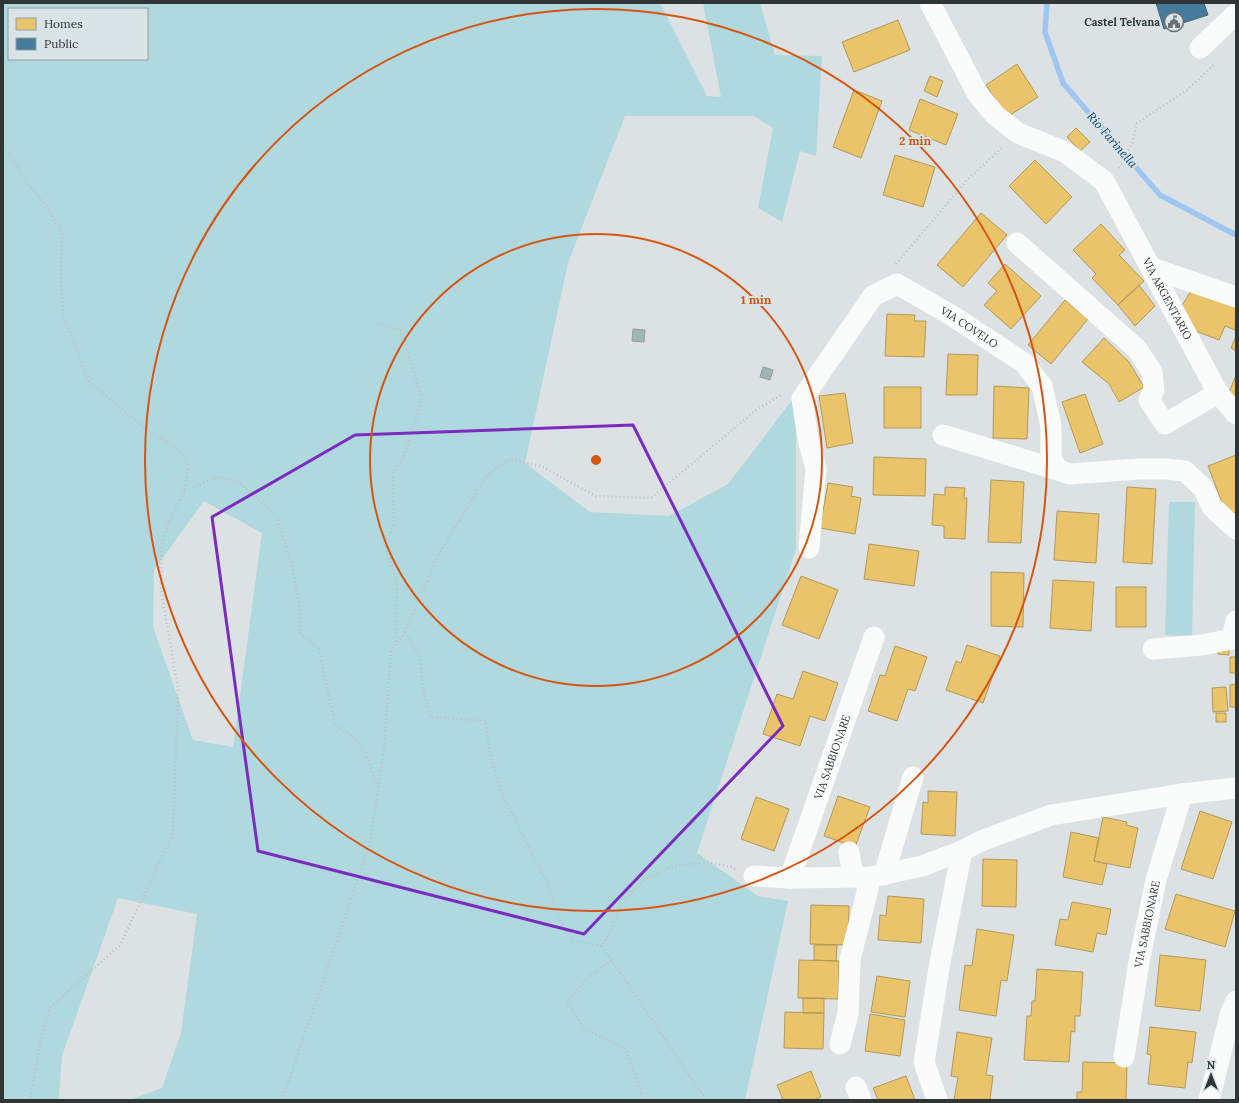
<svg xmlns="http://www.w3.org/2000/svg" width="1239" height="1103" font-family="Lora,serif">
<rect width="100%" height="100%" fill="#dce2e3"/>
<!-- green -->
<path fill="#b0d8df" fill-rule="evenodd" d="M3 3H660L707 96 721 97 703 3H760L775 55 822 56 816 156 800 151 782 222 758 208 773 128 754 116H625L568 263 525 463 590 512 669 516 728 484 796 395V549L697 853 758 896 788 901 745 1100H130L162 1088 181 1033 197 914 118 898 62 1056 59 1097 60 1100H3ZM9 9H147V59H9ZM204 501 262 533 233 747 193 740 153 627 154 570Z
M1169 502H1195L1192 636 1165 635Z"/>
<!-- homes -->
<path fill="#e9c46a" stroke="#b2995a" d="M898 20 910 50 854 72 842 42Z
M1017 64 1038 97 1007 117 986 85Z
M930 76 943 81 937 97 924 91Z
M854 90 882 101 861 158 833 147Z
M920 99 958 114 946 145 909 130Z
M1076 128 1090 142 1080 151 1067 137Z
M895 155 935 167 923 207 883 195Z
M1035 160 1072 197 1046 224 1009 186Z
M981 213 1007 235 963 287 937 265Z
M1101 224 1125 250 1119 255 1144 281 1118 305 1092 278 1096 274 1073 250Z
M1005 264 1041 296 1011 329 984 305 997 291 988 283Z
M1139 285 1155 306 1135 326 1118 305Z
M1193 288 1236 305 1235 330 1225 326 1219 340 1193 330 1181 307Z
M1065 300 1088 319 1051 364 1028 345Z
M887 314 915 315 914 321H926L924 357 885 356Z
M1236 336V351L1231 348Z
M1104 338 1129 362 1144 387 1119 402 1109 384 1082 362Z
M948 354 978 355 977 395H946Z
M1236 375V399L1228 395Z
M994 386 1029 388 1027 439 993 438Z
M884 387H921V428H884Z
M845 393 853 443 827 448 819 396Z
M1085 394 1103 444 1080 453 1062 402Z
M1236 455V512L1227 516 1208 466Z
M874 457 926 459 925 496 873 495Z
M991 480 1024 482 1021 543 988 542Z
M828 483 853 487 851 496 861 498 855 534 820 528Z
M945 487 965 488 964 498H967L965 539 944 538V526L932 525 934 494 945 495Z
M1127 487 1156 489 1152 564 1123 562Z
M1057 511 1099 514 1096 563 1054 560Z
M869 544 919 551 914 586 864 579Z
M991 572 1024 573 1023 627 991 626Z
M801 576 838 590 819 639 782 625Z
M1053 580 1094 582 1091 631 1050 628Z
M1116 587H1146V627H1116Z
M967 645 1000 656 983 703 946 690 956 661 961 663Z
M895 646 927 657 915 691 908 689 897 721 868 711 880 675 885 676Z
M1218 648H1229V655L1218 654Z
M1230 657H1236V673H1230Z
M803 671 838 683 825 721 810 716 800 746 763 734 777 694 793 699Z
M1236 684V707H1230V685Z
M1226 687 1228 711 1213 712 1212 688Z
M1216 713H1226V722H1216Z
M928 791 957 792 955 836 921 834 923 802 928 803Z
M838 796 870 807 855 847 824 836Z
M756 797 789 809 774 851 741 839Z
M1200 811 1232 822 1213 879 1181 869Z
M1103 817 1127 822 1126 825 1138 828 1130 868 1094 861Z
M1071 832 1099 838 1094 861 1107 864 1102 885 1063 877Z
M983 859 1017 860 1016 907 982 906Z
M1176 894 1235 911 1225 947 1165 929Z
M888 896 924 899 921 943 878 940 880 915 886 916Z
M1072 902 1111 909 1106 935 1097 933 1093 952 1055 945 1060 919 1068 920Z
M811 905 849 906 848 945 810 944Z
M977 929 1014 935 1007 981 1001 980 996 1016 959 1010 965 965 972 966Z
M814 945H837L836 961 814 960Z
M1160 955 1206 960 1200 1011 1155 1006Z
M799 960 839 961 838 999 798 998Z
M1037 969 1083 972 1080 1016H1075V1032L1071 1031 1069 1062 1024 1060 1027 1016H1031L1032 1001H1035Z
M877 976 910 981 905 1017 871 1012Z
M803 998H824V1013H803Z
M785 1012 824 1013 823 1049 784 1048Z
M870 1014 905 1020 900 1056 865 1051Z
M1150 1027 1196 1032 1192 1063 1188 1062 1185 1088 1148 1084 1151 1055 1147 1054Z
M957 1032 992 1038 986 1075 993 1076 990 1100H954L958 1077 951 1076Z
M1083 1062 1127 1063 1126 1100H1077V1092H1082Z
M811 1071 821 1097 814 1100H783L777 1085Z
M906 1076 915 1100H878L873 1088Z"/>
<!-- public -->
<path fill="#457b9d" stroke="#3f667e" d="M1156 3H1204L1208 15 1164 29Z"/>
<g fill="none" stroke-linecap="round" stroke-linejoin="round">
<!-- stream -->
<path stroke="#9fc6f1" stroke-width="5.5" d="M1047 3 1045 32 1063 83 1160 195 1236 235"/>
</g>
<!-- building -->
<path fill="#9eb7b5" stroke="#989d9d" d="M633 329 645 330 644 342 632 341Z
M763 367 773 370 770 380 760 377Z"/>
<g fill="none" stroke-linecap="round" stroke-linejoin="round">
<!-- path -->
<path stroke="#bfc1c2" stroke-width="2.5" stroke-dasharray="1 3" stroke-linecap="butt" d="M3 143 28 184 47 207 62 234 61 274 63 315 90 383 146 429 180 450 188 464 185 491 169 521 162 543 161 590 178 689 173 834 120 945 50 1008 39 1048 30 1100
M1119 168 1132 143 1137 123 1187 90 1216 63
M896 264 967 180 1004 146
M377 324 401 330 422 400 404 456 393 474 394 522 385 548 397 582 396 643
M185 491 218 477 239 482 276 516 291 562 300 608V633L319 649 335 724 356 739 365 751 378 788
M405 632 420 657 423 689 431 717 486 721 490 755 503 796 547 883 557 915 572 940 602 946 611 930 622 902 643 880 673 866 707 862 732 867 736 870
M602 946 706 1100
M611 961C593 972 579 985 568 1003L584 1029 625 1048 644 1100
M282 1100 370 844 384 749 391 651 405 632 439 554 487 475 510 459 541 466 596 496 651 498 755 411 783 394"/>
<!-- minor -->
<g stroke="#fafbfb" stroke-width="21">
<path id="s1" d="M930 3 977 93 995 115 1018 133 1065 152 1104 181 1218 393 1236 414"/>
<path d="M1200 48 1236 14"/>
<path d="M1017 243 1137 349 1152 372 1154 390 1149 400 1165 424 1218 393"/>
<path d="M1152 268 1236 297"/>
<path d="M943 435 1058 470"/>
<path id="s2" d="M809 548 816 469 808 439 802 399 873 296 897 284 951 315 1024 363 1042 386 1051 426V459L1058 470 1070 474 1139 469H1166L1185 471 1204 489 1212 507 1236 529"/>
<path d="M1153 649 1202 645 1232 639 1236 621"/>
<path d="M849 852 853 876"/>
<path d="M884 875 913 777"/>
<path d="M754 876 790 878 871 877 922 866 962 851 981 841 1051 815 1182 794 1236 788"/>
<path id="s3" d="M790 878 874 637"/>
<path d="M840 1044 848 1014 850 959 871 877"/>
<path id="s4" d="M1124 1057 1139 962 1156 880 1182 794"/>
<path d="M856 1087 861 1100"/>
<path d="M937 1100 924 1062 940 962 962 851"/>
<path d="M1209 1100 1230 1015 1236 1001"/>
</g>
</g>
<!-- marked area -->
<path fill="none" stroke="#7b2cbf" stroke-width="3" stroke-linejoin="round" d="M633 425 783 726 584 934 258 851 212 517 355 435Z"/>
<!-- distance rings -->
<g fill="none" stroke="#d65510" stroke-width="2">
<circle cx="596" cy="460" r="226"/>
<circle cx="596" cy="460" r="451"/>
</g>
<!-- icons -->
<defs>
<symbol id="civic-ring" viewBox="-11 -11 22 22"><circle r="9.5" fill="#d9e4e6" stroke="#6c7272" stroke-width="1.5"/><path d="M-.6-6.5H3V-4.5H.6V-3L4-1V1h2V6H-6V1h2V-1L-.6-3ZM-1.2 2.5V6h2.4V2.5Z" fill="#6c7272"/></symbol>
</defs>
<g fill-rule="evenodd">
<use href="#civic-ring" x="1163" y="11" width="22" height="22"/>
</g>
<g text-anchor="middle" stroke-width="4" stroke-linejoin="round" paint-order="stroke">
<!-- poi labels -->
<g font-size="11" font-weight="bold" fill="#303535" stroke="#d9e4e6" text-anchor="end">
<text x="1160" y="26">Castel Telvana</text>
</g>
<!-- street labels -->
<g font-size="11" fill="#303535" stroke="#d9e4e6">
<text dy="4" stroke="none"><textPath href="#s1" startOffset="392">VIA ARGENTARIO</textPath></text>
<text dy="4" stroke="none"><textPath href="#s2" startOffset="387">VIA COVELO</textPath></text>
<text dy="4" stroke="none"><textPath href="#s3" startOffset="128">VIA SABBIONARE</textPath></text>
<text dy="4" stroke="none"><textPath href="#s4" startOffset="135">VIA SABBIONARE</textPath></text>
</g>
<!-- water labels -->
<g font-size="12" font-style="italic" fill="#074076" stroke="#d9e4e6">
<text transform="translate(1112 140) rotate(49)" y="4">Rio Farinella</text>
</g>
</g>
<circle cx="596" cy="460" r="6" fill="#d65510" stroke="#d9e4e6" stroke-width="2"/>
<g font-size="12" text-anchor="middle" font-weight="bold" fill="#d65510" stroke="#d9e4e6" stroke-width="4" stroke-linejoin="round" paint-order="stroke">
<text x="915" y="145">2 min</text>
<text x="756" y="304">1 min</text>
</g>
<!-- border -->
<rect width="1239" height="1103" fill="none" stroke="#303535" stroke-width="8"/>
<!-- legend -->
<rect x="8" y="8" width="140" height="52" fill="#d9e4e6" stroke="#959e9f"/>
<rect x="16" y="18" width="20" height="12" fill="#e9c46a" stroke="#959e9f"/>
<text x="44" y="28" font-size="12" fill="#303535">Homes</text>
<rect x="16" y="38" width="20" height="12" fill="#457b9d" stroke="#959e9f"/>
<text x="44" y="48" font-size="12" fill="#303535">Public</text>
<!-- north arrow -->
<g transform="translate(1211 1075)" stroke="#d9e4e6" stroke-width="3" paint-order="stroke">
<path d="M0-3L7 15L0 10L-7 15Z" fill="#303535"/>
<text y="-6" font-size="11" font-weight="bold" text-anchor="middle" fill="#303535">N</text>
</g>
</svg>
